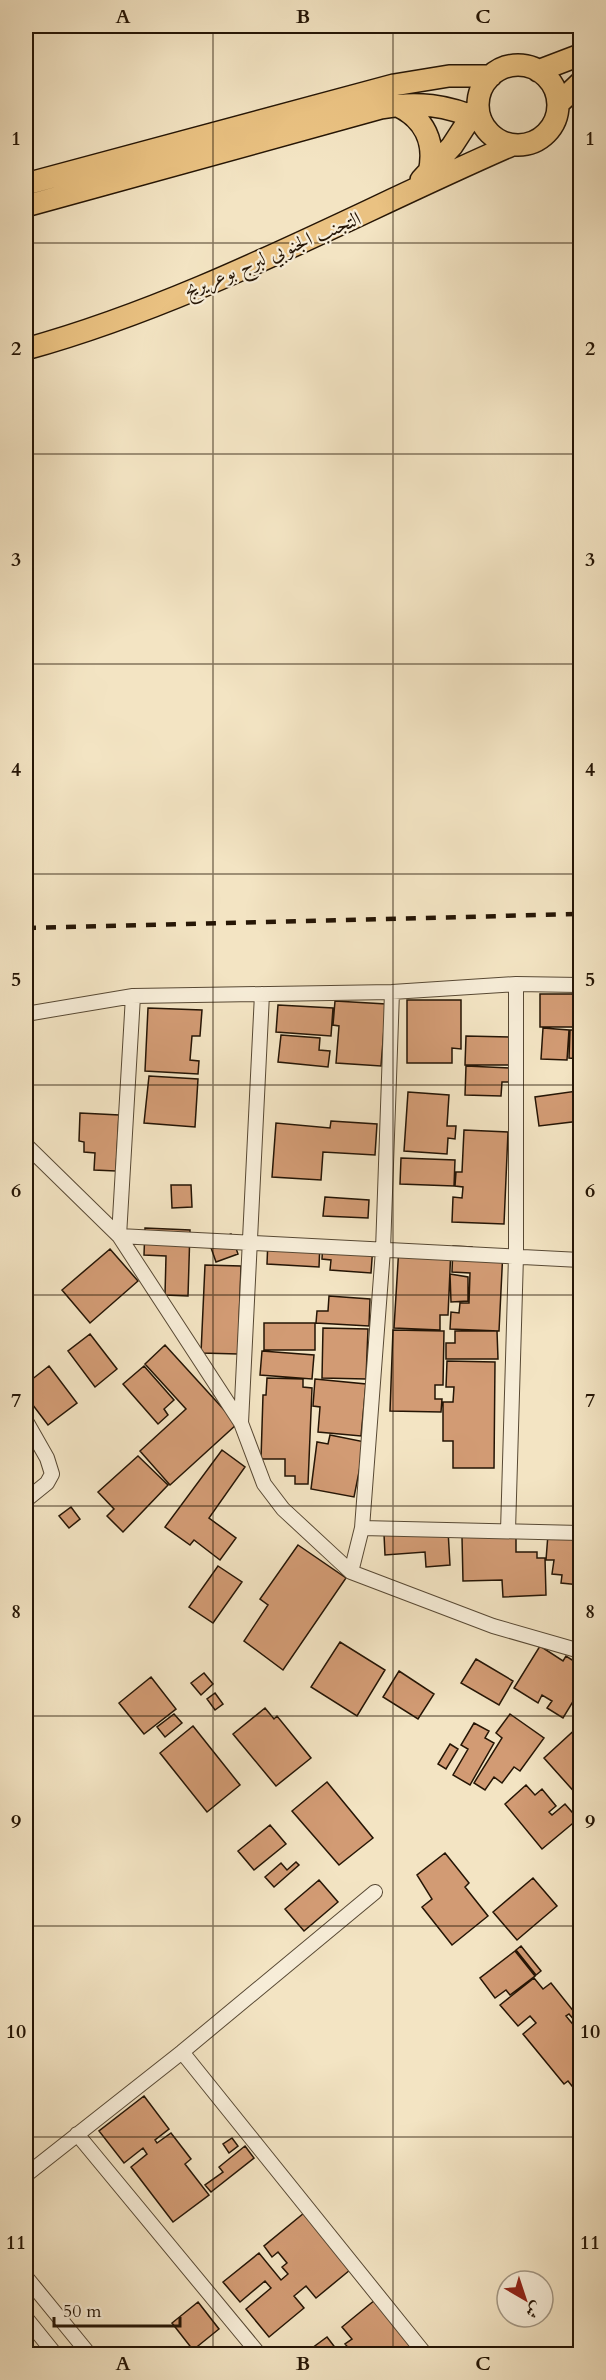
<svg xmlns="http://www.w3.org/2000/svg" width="606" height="2380" font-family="Cardo,Amiri,serif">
<rect width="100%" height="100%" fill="#f3e4c3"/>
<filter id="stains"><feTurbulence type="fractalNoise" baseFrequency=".00333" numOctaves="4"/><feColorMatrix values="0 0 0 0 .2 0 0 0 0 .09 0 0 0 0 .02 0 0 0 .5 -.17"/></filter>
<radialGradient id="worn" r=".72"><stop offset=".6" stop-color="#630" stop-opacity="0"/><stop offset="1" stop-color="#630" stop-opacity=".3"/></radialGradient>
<!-- building -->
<path fill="#d29b74" stroke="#251505" stroke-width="1.5" d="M540 994H580V1027H540Z
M407 1000H461V1049L452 1048V1063H407Z
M335 1001 386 1004 381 1066 336 1063 339 1026 333 1025Z
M278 1005 333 1008 331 1036 276 1032Z
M148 1008 202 1010 200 1036H192L190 1060 199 1061 198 1074 145 1071Z
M543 1028 569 1030 567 1060 541 1059Z
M570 1030H580V1059L569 1058Z
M281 1035 320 1038 319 1050 330 1051 328 1067 278 1062Z
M466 1036 514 1037 513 1065H465Z
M466 1066 510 1068 509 1082H502L501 1096 465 1095Z
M149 1076 198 1079 195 1127 144 1123Z
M577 1091 580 1121 539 1126 535 1097Z
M408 1092 449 1095 447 1126H456L455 1139 448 1138 447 1154 404 1151Z
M80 1113 119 1115 116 1171 94 1170 95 1153 84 1152V1142L79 1141Z
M331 1121 377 1124 375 1155 323 1152 321 1180 272 1177 276 1123 330 1128Z
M464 1130 508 1132 504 1224 452 1222 453 1197 462 1198 463 1187 455 1186 456 1172H462Z
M401 1158 455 1160 454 1186 400 1184Z
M171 1185H191L192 1207 172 1208Z
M325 1197 369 1200 368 1218 323 1216Z
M145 1228 190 1230 188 1296 165 1295 166 1256 144 1255Z
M231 1234 238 1254 216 1262 209 1242Z
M268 1239 320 1242 319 1267 267 1264Z
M323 1241 373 1245 371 1273 330 1270 331 1260 322 1259Z
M399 1246 451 1248 448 1315H440V1330L394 1328Z
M453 1246 472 1247V1258L503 1250 499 1331 450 1329 451 1312 459 1313 460 1303H469L470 1273 452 1272Z
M110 1249 138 1281 90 1323 62 1290Z
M205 1265 241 1266 238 1354 201 1353Z
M450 1274 468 1277V1301L451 1302Z
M329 1296 370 1299 369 1326 316 1323 317 1311H328Z
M264 1323H315V1350H264Z
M323 1328 368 1329 366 1379 322 1378Z
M393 1330 444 1331 443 1385H435V1399H442L441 1412 390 1411Z
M455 1331H497L498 1359H446V1343H455Z
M90 1334 117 1369 95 1387 68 1351Z
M165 1345 237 1424 170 1485 140 1451 186 1409 145 1364Z
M262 1351 314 1355 312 1379 260 1375Z
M447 1361 495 1362 494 1468H453V1441H443V1402H453L454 1387H446Z
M49 1366 77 1403 48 1425 26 1396V1384Z
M144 1366 174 1400 164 1409 168 1415 158 1424 123 1384Z
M267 1378 303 1379V1387L312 1388 308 1484H295V1476H285V1459H261L263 1395H266Z
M315 1379 366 1384 361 1436 318 1432 320 1407 313 1406Z
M330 1435 365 1442 354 1497 311 1489 317 1442 328 1444Z
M222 1450 245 1467 209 1518 236 1538 220 1560 194 1540 190 1545 165 1527Z
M138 1456 168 1485 123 1532 107 1516 114 1509 98 1492Z
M71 1507 80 1519 69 1528 59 1516Z
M448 1530 450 1565 426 1567 425 1552 385 1555 384 1534Z
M548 1534 580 1536V1585L561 1583 562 1575 552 1574 554 1560H546Z
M516 1535V1552H537V1558H545L546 1595 503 1597 502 1580 463 1581 462 1537Z
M298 1545 346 1578 283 1670 244 1641 268 1605 260 1599Z
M218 1566 242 1582 213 1623 189 1607Z
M340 1642 385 1670 357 1716 311 1687Z
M540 1646 563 1661 566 1656 580 1665V1690L563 1718 547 1708 552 1701 542 1695 538 1703 514 1688Z
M476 1659 513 1681 499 1705 461 1683Z
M399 1671 434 1694 418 1719 383 1697Z
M204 1673 213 1684 201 1695 191 1683Z
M151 1677 176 1709 144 1734 119 1703Z
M215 1693 223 1704 215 1710 207 1699Z
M265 1708 274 1719 277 1716 311 1758 276 1786 233 1734Z
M174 1714 182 1723 165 1737 157 1727Z
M510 1714 544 1738 520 1771 514 1767 502 1783 494 1777 485 1790 474 1783 502 1738 496 1733Z
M474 1723 489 1731 485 1738 494 1743 470 1785 453 1775 468 1749 461 1745Z
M580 1725V1793L578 1796 544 1758Z
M193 1726 240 1785 207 1812 160 1753Z
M450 1744 458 1749 446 1769 438 1764Z
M327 1782 373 1838 339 1865 292 1811Z
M526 1785 535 1795 542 1789 556 1806 549 1812 552 1815 565 1804 578 1819 542 1849 505 1804Z
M270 1825 286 1844 254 1870 238 1851Z
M445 1853 469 1883 465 1887 488 1916 452 1945 422 1907 432 1899 417 1875Z
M296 1862 299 1865 274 1887 265 1877 281 1863 287 1870Z
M533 1878 557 1906 517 1940 493 1912Z
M319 1880 338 1902 304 1931 285 1909Z
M521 1946 541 1971 536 1975 516 1950Z
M515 1951 535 1976 510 1995 506 1990 495 1998 480 1978Z
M534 1978 543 1989 551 1983 579 2018 575 2021 569 2014 566 2016 580 2033V2096L568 2081 564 2084 523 2034 536 2023 530 2016 518 2026 500 2005Z
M144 2096 169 2129 155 2140 157 2143 171 2133 191 2159 185 2164 209 2195 173 2222 131 2167 147 2154 143 2148 124 2163 99 2131Z
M232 2138 238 2146 229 2153 223 2144Z
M245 2146 254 2158 211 2192 205 2185 223 2172 219 2167Z
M304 2213 350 2270 316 2298 306 2286 294 2296 304 2308 269 2337 246 2309 271 2288 265 2281 240 2302 223 2282 259 2253 281 2280 288 2274 282 2267 287 2263 278 2252 272 2257 264 2246Z
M375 2300 421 2354H365L359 2347 352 2352 345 2344 352 2339 342 2327Z
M198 2302 219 2329 193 2350 172 2323Z
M327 2337 340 2354H304Z"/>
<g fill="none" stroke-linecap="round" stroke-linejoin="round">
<defs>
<path id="minor" d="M133 996 119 1236 580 1260
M26 1014 133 996 392 992 516 984 580 985
M26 1145 119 1236 241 1423 264 1484 283 1509 351 1572 493 1626 580 1651
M26 1421 47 1458 52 1474 47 1483 26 1500
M241 1423 262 994
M362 1528 580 1533
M508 1531 516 1256V984
M351 1572 362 1528 383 1250 392 992
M182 2052 425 2354
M77 2134 259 2354
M26 2175 182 2052 375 1892
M26 2277 89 2354
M26 2318 55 2354"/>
<path id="trunk" d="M478 105a40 40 0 1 1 80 0a40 40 0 1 1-80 0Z
M538 71 580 55
M558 104 580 83
M396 105C425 118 436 143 429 173
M421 180 452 146 478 106
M26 184 394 85 449 76H491
M26 206 381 108C417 101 447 105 481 120
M26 349C196 302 351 215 512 145"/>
</defs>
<!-- minor casing -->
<use href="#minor" stroke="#584934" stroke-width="16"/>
<!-- trunk casing -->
<use href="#trunk" stroke="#251505" stroke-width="24"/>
<!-- minor -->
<use href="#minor" stroke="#f7edd8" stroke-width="14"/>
<!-- trunk -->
<use href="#trunk" stroke="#eac282" stroke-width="21"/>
<!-- rail -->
<path stroke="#251505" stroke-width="4.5" stroke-dasharray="10 10" stroke-linecap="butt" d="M26 928 580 914"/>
</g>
<!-- grid -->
<path fill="none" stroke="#251505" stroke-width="1.5" stroke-opacity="0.55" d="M213 26V2354M393 26V2354M26 243H580M26 454H580M26 664H580M26 874H580M26 1085H580M26 1295H580M26 1506H580M26 1716H580M26 1926H580M26 2137H580"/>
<g text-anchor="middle" stroke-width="4.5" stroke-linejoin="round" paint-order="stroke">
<!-- street labels -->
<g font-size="20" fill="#251505" stroke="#f7edd8">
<text transform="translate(272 254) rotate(-23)" y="7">التجنب الجنوبي لبرج بوعريريج</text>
</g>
</g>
<!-- margin -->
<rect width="606" height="2380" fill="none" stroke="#f3e4c3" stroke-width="66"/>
<!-- north arrow -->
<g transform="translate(525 2299) rotate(141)"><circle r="28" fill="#f7edd8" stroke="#a39784" stroke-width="1.5"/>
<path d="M0-4.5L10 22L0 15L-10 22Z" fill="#8f2418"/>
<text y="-9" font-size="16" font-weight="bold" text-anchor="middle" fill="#251505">ش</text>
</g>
<!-- scale -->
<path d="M54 2317v9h126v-9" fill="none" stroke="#251505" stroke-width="3"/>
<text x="63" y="2317" font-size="18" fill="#251505" stroke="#f7edd8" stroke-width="4.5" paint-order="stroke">50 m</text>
<rect x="33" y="33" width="540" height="2314" fill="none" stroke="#251505" stroke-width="2"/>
<g font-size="20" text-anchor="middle" font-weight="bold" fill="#251505">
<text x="123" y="23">A</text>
<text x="303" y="23">B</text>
<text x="483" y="23">C</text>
<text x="16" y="145">1</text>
<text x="590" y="145">1</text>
<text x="16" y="355">2</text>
<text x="590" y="355">2</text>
<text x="16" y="566">3</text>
<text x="590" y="566">3</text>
<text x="16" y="776">4</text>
<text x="590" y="776">4</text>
<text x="16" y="986">5</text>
<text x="590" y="986">5</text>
<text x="16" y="1197">6</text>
<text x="590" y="1197">6</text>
<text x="16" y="1407">7</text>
<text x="590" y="1407">7</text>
<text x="16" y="1618">8</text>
<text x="590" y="1618">8</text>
<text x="16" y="1828">9</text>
<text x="590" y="1828">9</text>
<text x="16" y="2038">10</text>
<text x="590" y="2038">10</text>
<text x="16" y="2249">11</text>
<text x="590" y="2249">11</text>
<text x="123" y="2370">A</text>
<text x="303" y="2370">B</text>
<text x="483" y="2370">C</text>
</g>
<rect width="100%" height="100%" filter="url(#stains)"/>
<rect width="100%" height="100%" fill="url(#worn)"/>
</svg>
